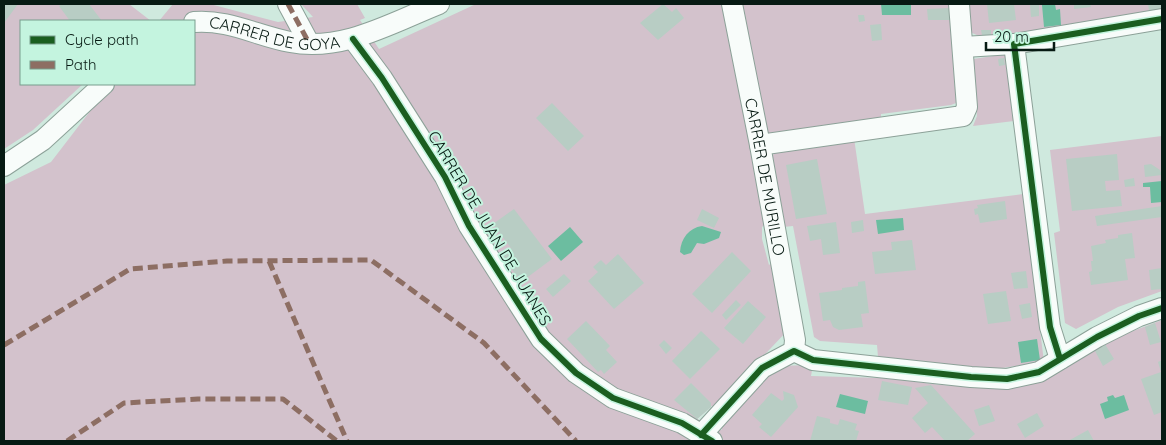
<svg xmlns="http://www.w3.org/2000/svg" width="1166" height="445" font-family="Quicksand,sans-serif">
<rect width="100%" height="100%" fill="#cfe9de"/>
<!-- green -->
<path fill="#d3c2cc" d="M4 4H129L151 21H21V84H83L33 130 4 149Z
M173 4H210L278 22 313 17 301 4H357L365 18 360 20 379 49 476 4H724L728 40 731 41 768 222 762 227V239L769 265 775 260 788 330 714 408 710 405 711 407 697 419 722 430 721 426 775 366 813 365 811 376 882 378 884 371C911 389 1006 390 1038 380 1049 376 1059 370 1070 365L1071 362 1117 337 1162 320V441H4V185L51 162 111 84H194V21H159Z
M739 4H949L956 103 951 105 881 114V120L766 136Z
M965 4H1162V14L1041 34 979 36 970 32Z
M1007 54 1014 121 973 126 977 116 973 59Z
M1162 136V291L1118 307 1076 329 1065 323 1054 233 1060 231 1050 150Z
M854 138 865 214 1023 194 1044 362 981 371 878 357 877 345 820 341 814 337 793 226 783 227 771 158 777 149Z"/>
<!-- water -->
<path fill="#6cbda0" d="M881 4H911V15H882Z
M1055 4 1056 10 1060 9 1061 25 1044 27 1042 5Z
M1162 181V202L1151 203 1150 187H1143V183Z
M903 218 904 230 878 234 876 220Z
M702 226 721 232 719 238 704 244 697 243 691 253 684 255 680 252C681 238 689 228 702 226Z
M570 227 583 242 561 261 548 246Z
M1037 339 1040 360 1021 363 1018 342Z
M840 394 868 401 865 414 836 407Z
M1113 395 1115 398 1124 395 1129 410 1105 419 1100 404 1108 401 1107 397Z"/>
<!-- building -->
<path fill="#b8cdc4" d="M4 4H18L4 23Z
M62 4H89L102 21H70L59 6Z
M663 4 672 12 676 8 684 18 658 40 640 23Z
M987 4H1014L1016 20 989 23Z
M1030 4H1039V16L1031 17Z
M1074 4H1090L1091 7 1074 9Z
M1148 4H1162V14L1150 16Z
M950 8V20H928L927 9Z
M858 15H864L865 21 859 22Z
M881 24 882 40 872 41 870 25Z
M981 30H991V35H982Z
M1004 58 1005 65 999 66 998 59Z
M552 103 584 136 568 151 536 118Z
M1117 154 1119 180 1105 181 1106 191 1120 190 1122 206 1072 211 1066 159Z
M817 159 827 214 796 219 786 165Z
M1151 164 1160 170 1162 175 1145 177 1144 165Z
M1134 178 1135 186 1125 187 1124 180Z
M1005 201 1007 219 980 223 978 214 975 215 974 209 978 208 977 205Z
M1162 206V217L1097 226 1095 216Z
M514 209 552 259 521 282 501 254 511 248 493 224Z
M702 209 719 218 714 228 697 220Z
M863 220 864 231 852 233 851 222Z
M836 222 840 253 823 255 821 239 810 241 807 226Z
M1132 233 1135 258 1125 259 1128 280 1091 285 1089 272 1092 271 1091 261H1093L1091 246 1106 243 1105 240 1118 238V235Z
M912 240 916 270 875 274 872 252 892 250 891 242Z
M732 252 751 271 712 313 692 294Z
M618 254 644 283 614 309 588 281 598 272 593 267 601 260 606 265Z
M1162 268V289L1151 290 1149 270Z
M1026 271 1028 288 1014 289 1011 273Z
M564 274 571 281 553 297 546 289Z
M865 281 869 313 861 314 863 327 839 330 833 327 830 320 823 321 819 293 842 290V288L858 286V282Z
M1006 291 1011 321 988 324 983 294Z
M736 300 741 305 726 320 722 315Z
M748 301 766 317 743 344 724 328Z
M1030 303 1032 317 1022 319 1019 305Z
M586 321 610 346 606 350 617 362 604 374 601 370 598 372 567 339Z
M1155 323 1161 342 1150 345 1145 327Z
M701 331 720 349 690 379 672 361Z
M664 340 672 348 666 354 659 345Z
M1105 344 1114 359 1103 366 1094 349Z
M1162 360V412L1154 415 1141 379 1161 372 1158 362Z
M882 381 912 387 908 405 878 400Z
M691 383 711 403V407L697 419 674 400Z
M931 385 975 434 967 441H945L932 427 925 433 912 418 928 403 915 388Z
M783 391 794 395 798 407 771 437 759 427 762 424 752 415 771 393 782 401 784 399Z
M989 405 995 421 979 426 974 410Z
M1037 413 1044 426 1025 438 1017 424Z
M817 416 830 419V423L838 425 840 419 857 424 855 430 859 431 856 441H810Z
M1088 430 1094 441H1068Z"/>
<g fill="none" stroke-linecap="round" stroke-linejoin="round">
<defs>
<g id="street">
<path d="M288 4 309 43"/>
<path id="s1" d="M732 4 760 145 795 340 794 351"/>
<path id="s2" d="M194 22C227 19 258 36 290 42 343 52 391 23 439 4"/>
<path d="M353 39 382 78 445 177 469 226 541 339 576 373 613 398 682 423 712 441"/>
<path d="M963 47 1014 44"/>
<path d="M760 145 963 116 967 107 959 4"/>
<path d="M4 166 43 140 104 84"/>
<path d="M1060 359 1050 327 1014 44 1162 19"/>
<path d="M701 435 762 368 794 351 813 360 971 377 1007 379 1039 372 1097 337 1139 316 1162 308"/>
</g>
</defs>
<!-- street casing -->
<use href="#street" stroke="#8ca198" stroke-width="22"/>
<!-- street -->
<use href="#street" stroke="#f8fcfa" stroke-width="20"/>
<!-- quiet -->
<path stroke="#8d6e63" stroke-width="5" stroke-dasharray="10 5" stroke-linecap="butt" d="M288 4 309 43
M269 261 347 441
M4 345 130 269 227 261 371 260 484 343 576 441
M67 441 124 403 198 399H283L337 441"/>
<defs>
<path id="cycleway" d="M353 39 382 78 445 177 469 226 541 339 576 373 613 398 682 423 712 441
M1060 359 1050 327 1014 44 1162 19
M701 435 762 368 794 351 813 360 971 377 1007 379 1039 372 1097 337 1139 316 1162 308"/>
</defs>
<!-- cycleway casing -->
<use href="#cycleway" stroke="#c4f4df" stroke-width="9"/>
<!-- cycleway -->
<use href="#cycleway" stroke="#1b5e20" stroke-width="6"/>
</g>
<g text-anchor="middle" stroke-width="4" stroke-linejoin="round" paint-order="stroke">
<!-- street labels -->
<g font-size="16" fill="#071a13" stroke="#c4f4df">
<text dy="6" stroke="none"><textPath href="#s2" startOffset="82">CARRER DE GOYA</textPath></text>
<text dy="6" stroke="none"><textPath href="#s1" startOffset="176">CARRER DE MURILLO</textPath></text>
<text transform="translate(490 228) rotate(59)" y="6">CARRER DE JUAN DE JUANES</text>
</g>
</g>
<!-- border -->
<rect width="1166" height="445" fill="none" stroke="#071a13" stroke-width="10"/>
<!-- legend -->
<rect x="20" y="20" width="175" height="65" fill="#c4f4df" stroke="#789d8d"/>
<rect x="30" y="36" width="25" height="8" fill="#1b5e20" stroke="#789d8d"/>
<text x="65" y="45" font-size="15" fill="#071a13">Cycle path</text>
<rect x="30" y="61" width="25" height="8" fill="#8d6e63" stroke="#789d8d"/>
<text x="65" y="70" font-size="15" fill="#071a13">Path</text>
<!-- scale -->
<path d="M986 42v8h68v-8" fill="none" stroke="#071a13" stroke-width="2.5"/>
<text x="994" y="42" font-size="15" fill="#071a13" stroke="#c4f4df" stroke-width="4" paint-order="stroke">20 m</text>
</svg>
